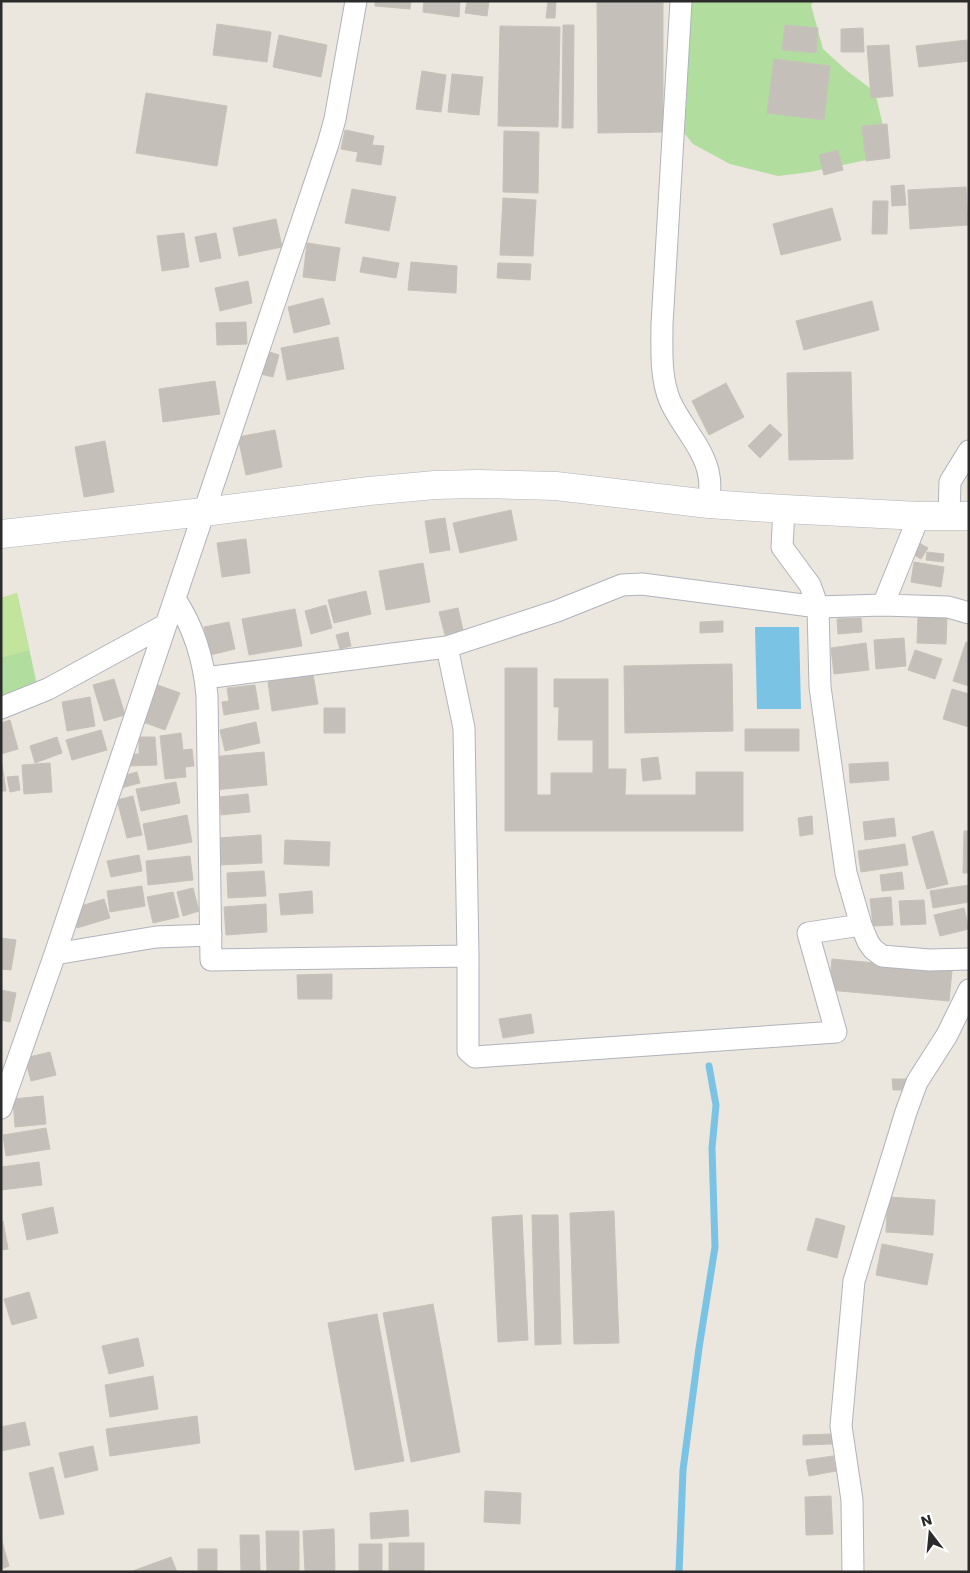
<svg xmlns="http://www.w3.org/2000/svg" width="970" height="1573" font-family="Poppins,sans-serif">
<rect width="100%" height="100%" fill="#ebe6de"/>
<!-- green -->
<path fill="#b1dd9f" d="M683 1H814L811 5 823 49 846 70 875 92 890 155 810 172 778 176 730 164 693 144 671 117Z
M17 593 37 685 1 701V598Z"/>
<!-- pitch -->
<path fill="#c2e49c" d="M17 593 29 650 1 658V598Z"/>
<!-- water -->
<path fill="#7ac3e5" d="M755 627H799L801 709H757Z"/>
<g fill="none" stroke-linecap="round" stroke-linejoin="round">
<!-- stream -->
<path stroke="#7ac3e5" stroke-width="7" d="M679 1572 683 1470 699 1348 715 1247 712 1148 716 1105 709 1066"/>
</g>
<!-- building -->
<path fill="#c4c0b9" stroke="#c7c2b8" d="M375 1H411L410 9 375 6Z
M424 1H460L459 17 423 12Z
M467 1H489L487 16 465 13Z
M548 1H556L555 18H546Z
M597 1H663V132L598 133Z
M217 24 271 32 267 62 213 55Z
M563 25H574L573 128H562Z
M785 25 818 28 816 53 782 50Z
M500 26 560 27 558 127 498 126Z
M863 28 864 52H841V29Z
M279 35 327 45 321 77 273 67Z
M967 40 969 61 919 67 916 46Z
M889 45 893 96 871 98 867 46Z
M774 59 830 66 824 120 767 113Z
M422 71 446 75 441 112 416 109Z
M452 74 483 77 479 115 448 112Z
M146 93 227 106 217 166 136 153Z
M887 124 890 158 866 161 862 126Z
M345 130 374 136 372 145 384 146 381 165 356 161 358 152 341 149Z
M504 131 539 132 538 193 503 192Z
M838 150 843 170 824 175 819 155Z
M904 185 906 205 892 206 891 186Z
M966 187 968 225 910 229 908 190Z
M352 189 396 197 389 231 345 223Z
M503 198 536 200 533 256 500 255Z
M873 201H888L887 234H872Z
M832 208 841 240 781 255 773 224Z
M276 219 282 247 239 256 233 228Z
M184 233 189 267 162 271 157 236Z
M216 233 221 258 200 262 195 237Z
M307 243 340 248 335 281 303 277Z
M363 257 399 263 396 278 360 272Z
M411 262 457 266 456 293 408 290Z
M498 263 531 264 530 280 497 278Z
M248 281 252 303 220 311 215 288Z
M323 298 330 324 294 333 288 307Z
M872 301 879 330 804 350 796 321Z
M246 322 247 344 217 345 216 323Z
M338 337 344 369 287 380 281 348Z
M267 351 279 355 273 377 261 374Z
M851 372 853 459 789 460 787 373Z
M215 381 220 414 163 422 159 389Z
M726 383 744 417 709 435 692 401Z
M770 424 782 435 760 458 748 446Z
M275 430 282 467 246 475 238 437Z
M105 441 114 492 84 497 75 447Z
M511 510 517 540 460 553 453 523Z
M445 518 450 550 430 553 425 521Z
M246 539 250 573 222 577 217 543Z
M916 541 928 548 921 559 909 552Z
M927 552 944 554 943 562 926 560Z
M914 562 944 567 941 587 911 582Z
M423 563 430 602 386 610 379 571Z
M366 591 371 614 334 623 328 600Z
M326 605 332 628 311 634 305 611Z
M458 608 463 630 445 635 439 612Z
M295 609 302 646 249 655 242 619Z
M918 617 947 618 946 644 917 643Z
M861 618 862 632 838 634 837 619Z
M723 621V632L700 633V622Z
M229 622 235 649 210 655 204 627Z
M348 632 351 646 340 649 336 635Z
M904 638 906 666 876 669 874 640Z
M966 642 969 643V686L953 681Z
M866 643 869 670 834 674 831 648Z
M915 650 942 659 935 679 908 670Z
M732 664 733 731 625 733 624 666Z
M505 668H537V795H551V773H593V740H558L559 707H554V679H608V769H626L625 795H696V772H743V831H505Z
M313 674 318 704 272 711 268 682Z
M114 679 125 715 104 721 93 685Z
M155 684 180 693 165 730 140 721Z
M255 685 259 709 224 715 222 702 229 701 227 688Z
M952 689 969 694V727L943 719Z
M90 697 95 726 67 731 62 702Z
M324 708H345V733H324Z
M10 720 18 749 1 754V723Z
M256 722 260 743 225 751 220 730Z
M745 729H799V751H745Z
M101 730 107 750 72 760 66 740Z
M181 733 183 750 192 749 194 766 185 767 186 777 165 779 160 736Z
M57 737 62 753 35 763 30 746Z
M139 737H155L157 765 127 766V754H139Z
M264 752 267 785 214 790 211 757Z
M658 757 661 779 643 781 641 759Z
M888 762 889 780 850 783 849 764Z
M50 763 52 792 24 794 22 765Z
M2 764 6 791H1V765Z
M137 772 140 783 121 788 118 777Z
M18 776 20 790 10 792 7 777Z
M176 782 180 803 141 811 136 789Z
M248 794 250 812 221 815 220 797Z
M133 796 142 835 127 838 117 800Z
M187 815 192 842 148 850 143 824Z
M812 816 813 834 800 836 798 818Z
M894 818 896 836 865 840 863 822Z
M933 831 948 884 927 889 912 837Z
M964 831H969V873H963Z
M261 835 262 863 220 865 218 838Z
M285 840 330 842 329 866 284 864Z
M905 844 908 865 861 872 858 851Z
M139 855 142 871 111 877 107 861Z
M190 856 193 880 148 885 146 861Z
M264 871 266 896 228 898 227 873Z
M902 872 904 889 882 891 880 875Z
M969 885V902L933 908 930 891Z
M142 886 145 906 110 912 107 891Z
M193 888 199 911 183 916 177 892Z
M312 891 313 913 281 915 279 894Z
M173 892 179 917 153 923 147 897Z
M891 897 893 925 873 926 870 899Z
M104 899 110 918 77 928 71 909Z
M924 900 926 924 901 925 899 901Z
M266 904 267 932 226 935 224 907Z
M964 908 969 929 940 936 934 915Z
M1 938 16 940 11 970 1 969Z
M832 959 952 970 949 1001 829 990Z
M332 974V999H298L297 975Z
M1 990 16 993 10 1022 1 1020Z
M531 1014 534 1033 503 1038 499 1019Z
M50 1052 56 1075 31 1081 25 1058Z
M892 1079H907V1090H893Z
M43 1096 46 1124 15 1127 13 1099Z
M46 1128 50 1149 6 1156 3 1135Z
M39 1162 42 1185 1 1190V1167Z
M888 1197 935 1200 933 1235 886 1232Z
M53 1207 58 1233 27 1240 22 1214Z
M614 1211 619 1343 574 1344 570 1213Z
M522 1215 528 1340 498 1342 492 1217Z
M532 1215H558L561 1344 535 1345Z
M816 1218 845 1226 837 1258 807 1250Z
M3 1221 8 1249 1 1250V1222Z
M882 1244 933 1254 927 1285 876 1275Z
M29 1292 37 1318 12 1325 4 1299Z
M433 1304 460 1452 411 1462 383 1313Z
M377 1314 404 1461 355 1470 328 1323Z
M138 1338 144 1366 109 1374 102 1346Z
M153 1376 158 1409 110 1417 105 1385Z
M197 1416 200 1443 110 1456 106 1429Z
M25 1422 30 1445 1 1451V1427Z
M832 1434V1444L803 1445V1435Z
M93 1446 98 1470 65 1478 59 1453Z
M833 1456 836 1471 809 1476 806 1460Z
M53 1467 64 1514 40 1519 29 1473Z
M485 1491 521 1493 520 1524 484 1522Z
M831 1496 833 1534 806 1535 805 1497Z
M408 1510 409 1536 371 1539 370 1513Z
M334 1529 335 1572H305L303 1531Z
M266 1531H299V1572H267Z
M240 1535H259L260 1572H241Z
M1 1538 9 1566 1 1569Z
M389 1543H424V1572H389Z
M359 1544H382V1572H359Z
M198 1549H217V1572H198Z
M171 1557 177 1572H130Z"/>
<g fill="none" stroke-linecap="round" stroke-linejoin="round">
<defs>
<path id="street" d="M681 1 662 324C662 349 660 377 670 401 681 426 705 449 709 476 711 485 709 495 709 504
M784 509 782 547 810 585 818 607 820 687 846 873 861 925 868 942 873 949 882 956 929 960 969 959
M949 516 950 482 969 451
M175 599C195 629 204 660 207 696L211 960 468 956
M883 605 919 516
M447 647 464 728 468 956V1051L475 1057 836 1032 808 933 861 925
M205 678 447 647 557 611 622 585 642 584 818 607 883 605 948 607 969 613
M1 708 48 689 165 625
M55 954 156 937 211 935
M1 1108 55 954 328 144 335 119 356 1
M853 1572 852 1500 841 1426 854 1281 906 1112 917 1082 947 1035 969 990"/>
<path id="secondary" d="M1 534 204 512 369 491 435 485 478 484 556 486 709 504 784 509 919 516H969"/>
</defs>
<!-- street casing -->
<use href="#street" stroke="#b1b3bd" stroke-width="23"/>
<!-- secondary casing -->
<use href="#secondary" stroke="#b1b3bd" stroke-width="29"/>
<!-- street -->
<use href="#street" stroke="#fff" stroke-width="21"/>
<!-- secondary -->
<use href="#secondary" stroke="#fff" stroke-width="28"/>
</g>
<!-- border -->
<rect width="970" height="1573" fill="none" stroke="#2b2b2b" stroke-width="5"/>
<!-- north arrow -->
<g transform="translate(930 1533) rotate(344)" stroke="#ffffff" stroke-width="4" paint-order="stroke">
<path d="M0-4L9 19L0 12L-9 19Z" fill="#2b2b2b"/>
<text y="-8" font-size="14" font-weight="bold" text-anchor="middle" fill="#2b2b2b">N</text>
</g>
</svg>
